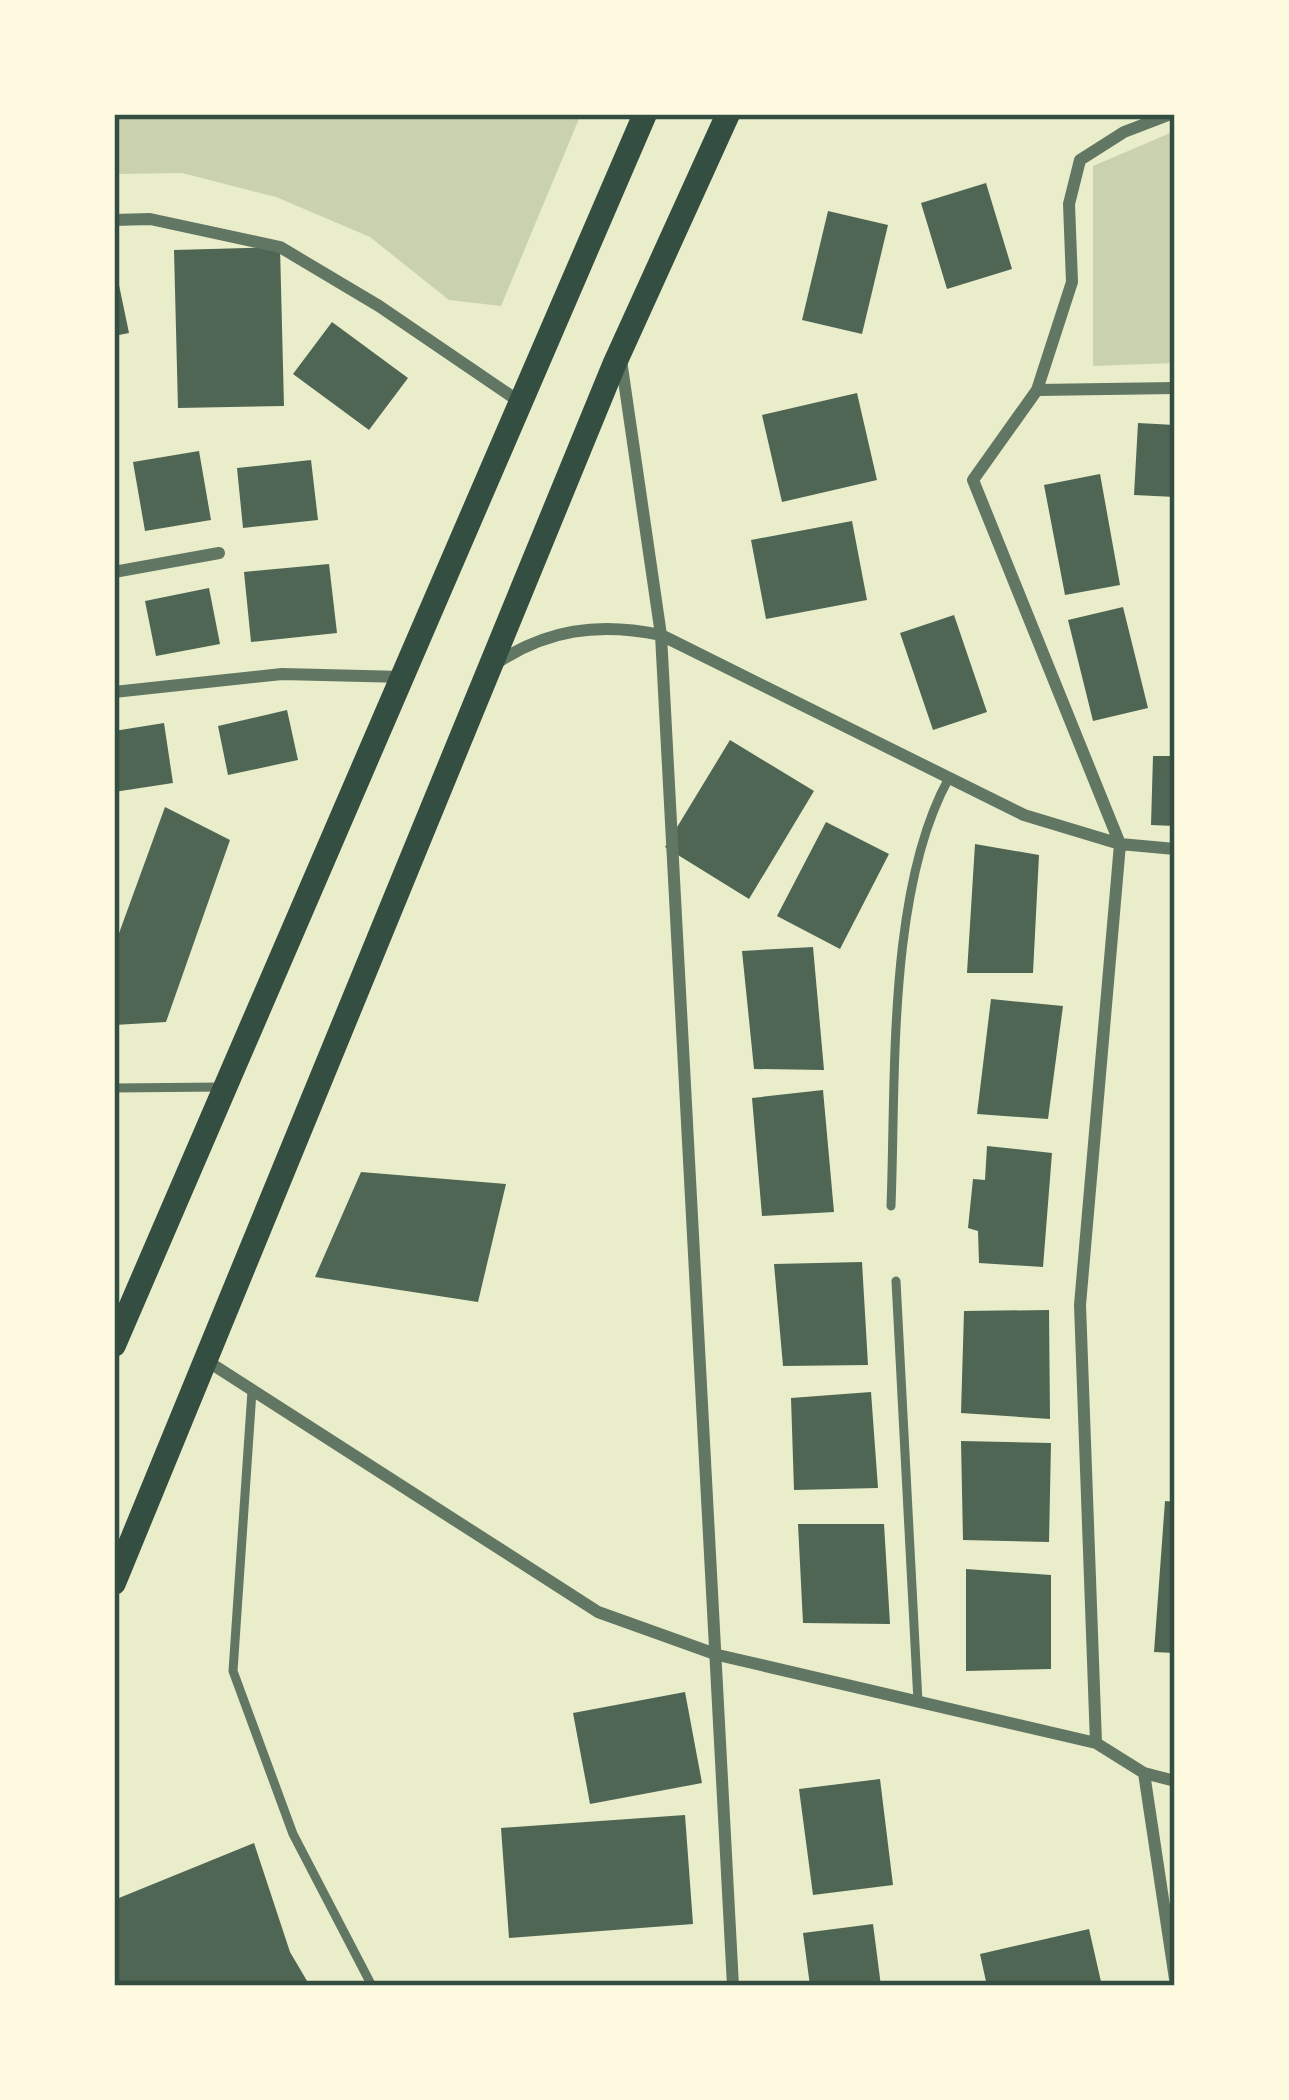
<svg xmlns="http://www.w3.org/2000/svg" width="1289" height="2100" font-family="'DejaVu Sans',sans-serif">
<rect width="100%" height="100%" fill="#e9edc9"/>
<!-- green -->
<path fill="#cad2ad" d="M114 114H581L501 306 449 300 370 237 276 197 182 173 114 174Z
M1175 131V363L1093 366V166Z"/>
<!-- building -->
<path fill="#4f6655" d="M986 183 1012 269 947 289 921 203Z
M828 211 888 225 862 334 802 320Z
M280 247 284 406 178 408 174 250Z
M114 261 129 333 114 336Z
M332 322 408 378 369 430 293 374Z
M857 393 877 480 782 502 762 415Z
M1138 423 1175 425V497L1134 495Z
M199 451 211 520 145 531 133 462Z
M311 460 318 520 243 528 237 468Z
M1100 474 1120 585 1065 595 1044 485Z
M852 521 867 600 766 619 751 540Z
M329 564 337 633 251 642 244 572Z
M209 588 220 644 156 656 145 601Z
M1123 607 1148 708 1093 721 1068 620Z
M954 615 987 712 933 730 900 633Z
M287 710 298 760 228 775 218 726Z
M164 723 173 783 114 792V731Z
M730 740 814 791 749 899 665 847Z
M1153 756H1175V826L1151 825Z
M165 807 230 840 166 1022 114 1025V947Z
M826 822 889 854 840 949 777 916Z
M975 844 1039 855 1033 973H967Z
M813 947 824 1070 754 1069 742 951Z
M991 999 1063 1006 1048 1119 977 1114Z
M823 1090 834 1212 762 1216 752 1098Z
M987 1146 1052 1153 1043 1267 979 1263 978 1231 968 1228 973 1179 985 1180Z
M361 1172 506 1184 478 1302 315 1277Z
M862 1262 868 1365 783 1366 774 1264Z
M1049 1310 1050 1419 961 1413 964 1311Z
M871 1392 878 1488 794 1490 791 1398Z
M961 1441 1051 1443 1049 1542 963 1540Z
M1165 1501 1175 1502V1653L1154 1652Z
M798 1524H884L890 1624 803 1623Z
M966 1569 1051 1575V1669L966 1671Z
M685 1692 702 1783 590 1804 573 1713Z
M880 1779 893 1885 813 1895 799 1789Z
M685 1815 693 1924 509 1938 501 1828Z
M254 1843 290 1952 310 1986H114V1900Z
M873 1924 881 1986H810L803 1933Z
M1089 1929 1102 1986H987L980 1954Z"/>
<g fill="none" stroke-linecap="round" stroke-linejoin="round">
<!-- service -->
<path stroke="#617663" stroke-width="9" d="M114 1088 222 1087
M891 1206C896 1080 887 889 949 778
M896 1281 918 1702
M252 1391 233 1671 293 1834 372 1986"/>
<!-- minor -->
<path stroke="#617663" stroke-width="12" d="M114 220 150 219 280 247 379 306 523 404
M621 360 661 635 733 1986
M1037 390 1175 388
M114 572 219 553
M494 665C546 629 599 622 661 635L1024 815 1120 844 1175 849
M114 692 282 674 404 677
M204 1359 598 1612 718 1655 1096 1743 1144 1773 1175 1781
M1096 1743 1080 1305 1120 844 973 480 1037 390 1072 282 1069 204 1080 160 1124 132 1171 114
M1144 1773 1175 1979"/>
<!-- secondary -->
<path stroke="#344e41" stroke-width="24" d="M114 1345 645 114
M114 1583 614 365 728 114"/>
</g>
<!-- border -->
<rect width="1289" height="2100" fill="none" stroke="#fefae0" stroke-width="234"/>
<rect x="117" y="117" width="1055" height="1866" fill="none" stroke="#344e41" stroke-width="4.5"/>
</svg>
